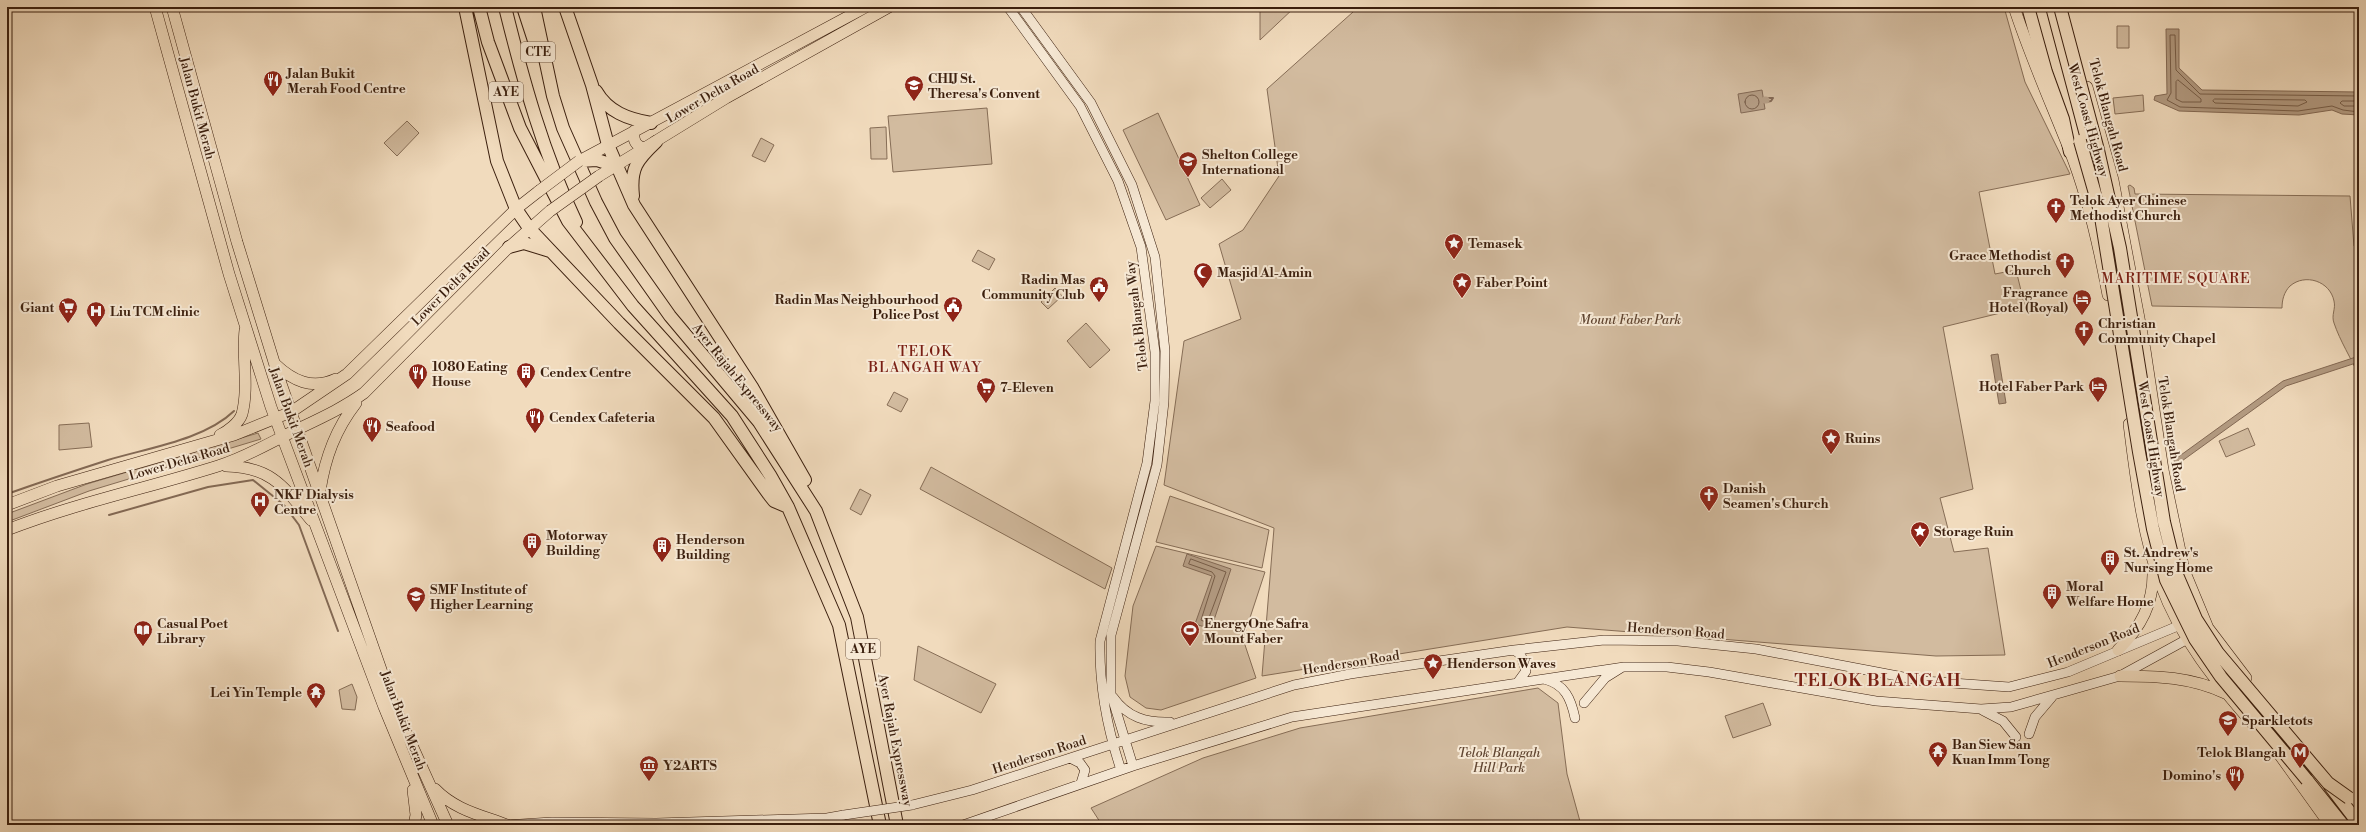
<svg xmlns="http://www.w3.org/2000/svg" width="2366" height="832" font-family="'Libre Bodoni',serif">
<rect width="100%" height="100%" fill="#f1dbbd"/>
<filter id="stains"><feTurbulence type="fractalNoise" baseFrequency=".005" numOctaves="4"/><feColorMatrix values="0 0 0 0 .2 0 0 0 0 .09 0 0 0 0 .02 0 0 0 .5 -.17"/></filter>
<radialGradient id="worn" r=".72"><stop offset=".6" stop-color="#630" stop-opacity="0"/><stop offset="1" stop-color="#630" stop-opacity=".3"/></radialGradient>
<!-- green -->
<path fill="#d2bb9f" stroke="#866d56" d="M1260 7H1295L1260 40Z
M1355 7H2004L2025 82 2070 174 1979 192 1995 274 2016 270 2025 307 1943 327 1973 489 1940 498 1954 552 1988 548 2005 655 1936 656 1567 627 1262 676 1274 528 1164 485 1184 341 1241 319 1219 244 1243 230 1279 176 1267 89 1353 12Z
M2117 26H2129V48H2117Z
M2143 95 2144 111 2115 114 2113 98Z
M987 108 992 164 893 172 888 116Z
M1158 113 1200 205 1166 220 1123 130Z
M407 121 419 133 397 156 384 143Z
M886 127 887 159H871L870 128Z
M761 138 774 145 765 162 752 156Z
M1222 179 1231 190 1210 208 1201 198Z
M2130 185 2134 188 2135 194 2350 196 2354 246H2359V376C2351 358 2340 341 2334 323 2331 315 2336 309 2334 301 2330 281 2305 273 2290 286 2284 292 2282 300 2282 308L2152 306 2128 186Z
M978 250 995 259 989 270 972 261Z
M1055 288 1062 296 1048 309 1041 302Z
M1086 323 1110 350 1090 368 1067 341Z
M894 392 908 399 901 412 887 405Z
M89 423 92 447 59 450V425Z
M2248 428 2255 445 2226 457 2219 441Z
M258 433 261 439 89 491 7 522V514L87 484Z
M931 467 1112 568 1105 589 920 489Z
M860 489 871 495 861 515 850 509Z
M1170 496 1269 530 1262 568 1156 542Z
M1156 546 1265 572 1243 639 1256 678 1161 710 1146 708 1130 697 1125 676 1133 606Z
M918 646 996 684 981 713 914 680Z
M352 684 357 697 355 710 342 709 339 690Z
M1538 688 1558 703 1567 774 1581 825H1102L1091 808 1203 758 1300 728Z
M1763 703 1771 725 1733 738 1725 716Z"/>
<!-- water -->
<path fill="#b39b82" stroke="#836954" d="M2166 29H2179V68L2202 90 2359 92V115L2342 114 2332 110 2299 115 2179 111 2154 100 2155 96 2167 94Z
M1762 90 1765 109 1741 113 1738 94Z
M1998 354 2006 403 1999 404 1991 355Z
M2359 356V362L2286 386 2175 466 2174 460 2283 381Z
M1187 554 1231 569 1211 629 1195 624 1212 576 1183 566Z"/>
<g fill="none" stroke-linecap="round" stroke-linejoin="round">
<!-- shore -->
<path stroke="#775d48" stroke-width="1" d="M2178 80 2201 99V102H2182L2176 99V82Z
M1745 102a7 7 0 1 1 14 0a7 7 0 1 1-14 0Z
M2359 96 2200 94 2176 70 2175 35H2170L2171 93 2167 100 2180 107 2298 111 2332 106 2343 110 2359 112
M2215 99 2305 100 2307 102 2298 106 2215 103 2213 101Z
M2359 101H2342L2340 103 2344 106H2359
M1191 559 1226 572 1207 623 1201 620 1215 576 1212 572 1189 564Z"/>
<!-- stream -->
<path stroke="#836954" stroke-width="2" d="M1766 98H1773L1771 101 1766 102Z
M7 494C41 482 74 471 108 460 147 448 204 440 234 411
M109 515 208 487 253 480 284 505 299 525 338 631"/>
<!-- canal -->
<path stroke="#b39b82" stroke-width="7" d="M1765 100H1766"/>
<defs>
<path id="secondary" d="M1008 7 1080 106 1118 181 1141 247 1155 352V401L1147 463 1100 641C1099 686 1107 728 1121 770
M1021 7 1091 103 1132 185 1155 257 1165 351 1164 402 1157 465 1111 635V694L1133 766
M1514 650 1521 655 1526 671 1518 682
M1544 679C1565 684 1571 699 1575 718
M1113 697C1127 717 1146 723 1170 722
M1584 703 1605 678 1621 668
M1982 710 2003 721 2016 737
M2029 734 2035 717 2052 697
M1070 758 1080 763 1085 770 1081 783
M912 805 972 790 1294 685 1350 674 1514 650 1604 640 1678 641 1756 649 1924 681 2009 687 2068 672 2185 623
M506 825 552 822 656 823 827 818 844 815
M963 825 1133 766 1292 717 1624 667H1667L1709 672 1876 701 1981 709 2011 707 2120 676 2193 636"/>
<path id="primary" d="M155 7 229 274 271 407 384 707 433 825
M172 7 237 242 278 375 392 701 448 825
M2014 7C2030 56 2051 103 2070 151 2088 197 2099 246 2108 295
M2087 87 2113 180 2145 350 2163 470 2184 570 2208 628 2246 678
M634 131C633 140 635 146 645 148
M579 161 866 7
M599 176 726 98 889 7
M275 364C293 381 312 390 336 379
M2129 424C2136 478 2142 534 2161 585 2180 638 2217 683 2253 724
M220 435C228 431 239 423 242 414 249 388 242 357 245 330
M226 466C272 467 284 487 311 520
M320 491C325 458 335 430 356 403
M7 505 57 486 234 435 291 412 347 374 516 209 539 191
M7 530C76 503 148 488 218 466 247 457 271 442 298 429 321 418 343 408 364 393L508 248 550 211
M2118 650C2141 627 2154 603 2153 570
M2120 676C2158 676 2191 677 2225 693
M2279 754 2330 825
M435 789C455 810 481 815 507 825
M413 790 416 815 414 825"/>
<path id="highway" d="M465 7 497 161 516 209 529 228 619 323 714 418 770 496 774 501 788 507
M479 7 488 42 520 128 568 221 633 306 732 416 770 475 788 507 839 625 880 825
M505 7C523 80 543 153 576 222
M523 7 538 53
M534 7 553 96 563 128 596 202 615 238 670 316 759 422 816 511 857 617 897 825
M565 7 592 85 608 145 634 205 752 387 805 480
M2028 7 2046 72 2063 119 2070 152
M2052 7 2104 203
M596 91C608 112 628 119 651 123
M579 161 597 160 616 166
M633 196C630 168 637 160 656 142
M509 247 524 243 550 251
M2134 311 2140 331
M2307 780 2343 825
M2330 786 2359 824"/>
</defs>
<!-- secondary casing -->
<use href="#secondary" stroke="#3b1f0e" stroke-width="10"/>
<!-- primary casing -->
<use href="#primary" stroke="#3b1f0e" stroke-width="12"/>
<!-- highway casing -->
<use href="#highway" stroke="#3b1f0e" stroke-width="14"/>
<!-- secondary -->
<use href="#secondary" stroke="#f6e8d4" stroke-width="9"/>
<!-- primary -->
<use href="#primary" stroke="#f1dbbd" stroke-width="11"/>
<!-- highway -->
<use href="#highway" stroke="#f1dbbd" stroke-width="12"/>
<defs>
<path id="secondary-bridge" d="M844 815 912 805"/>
<path id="primary-bridge" d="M539 191 579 161
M550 211 599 176"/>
<path id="highway-bridge" d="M2060 7 2098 150 2120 248 2164 522 2177 575 2196 619 2218 653 2328 783 2349 798
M2080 141 2100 211 2139 452 2153 529 2166 580 2195 639 2221 677 2307 780"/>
</defs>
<!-- secondary-bridge casing -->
<use href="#secondary-bridge" stroke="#3b1f0e" stroke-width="10" stroke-linecap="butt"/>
<!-- primary-bridge casing -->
<use href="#primary-bridge" stroke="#3b1f0e" stroke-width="12" stroke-linecap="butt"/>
<!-- highway-bridge casing -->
<use href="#highway-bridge" stroke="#3b1f0e" stroke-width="14" stroke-linecap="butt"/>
<!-- secondary-bridge -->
<use href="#secondary-bridge" stroke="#f6e8d4" stroke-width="9"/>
<!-- primary-bridge -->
<use href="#primary-bridge" stroke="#f1dbbd" stroke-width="11"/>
<!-- highway-bridge -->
<use href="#highway-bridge" stroke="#f1dbbd" stroke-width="12"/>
</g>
<!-- icons -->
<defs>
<symbol id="restaurant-pin" viewBox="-11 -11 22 30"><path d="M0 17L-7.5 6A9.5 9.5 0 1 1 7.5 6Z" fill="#8f2418" stroke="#f6e8d4"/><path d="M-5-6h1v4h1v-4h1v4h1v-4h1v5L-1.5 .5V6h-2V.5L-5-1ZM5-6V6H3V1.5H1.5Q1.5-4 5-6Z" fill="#fff"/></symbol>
<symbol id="school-pin" viewBox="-11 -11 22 30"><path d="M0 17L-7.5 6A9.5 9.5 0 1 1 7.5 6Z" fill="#8f2418" stroke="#f6e8d4"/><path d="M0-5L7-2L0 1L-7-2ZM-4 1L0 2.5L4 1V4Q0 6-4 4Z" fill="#fff"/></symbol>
<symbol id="church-pin" viewBox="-11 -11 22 30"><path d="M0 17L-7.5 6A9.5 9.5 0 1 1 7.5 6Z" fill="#8f2418" stroke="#f6e8d4"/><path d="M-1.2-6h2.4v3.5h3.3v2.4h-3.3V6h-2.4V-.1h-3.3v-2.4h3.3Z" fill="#fff"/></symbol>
<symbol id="sight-pin" viewBox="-11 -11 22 30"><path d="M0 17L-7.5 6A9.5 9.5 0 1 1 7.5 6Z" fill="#8f2418" stroke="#f6e8d4"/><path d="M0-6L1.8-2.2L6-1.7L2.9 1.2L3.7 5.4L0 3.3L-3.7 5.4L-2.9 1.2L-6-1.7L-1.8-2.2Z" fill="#fff"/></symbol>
<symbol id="mosque-pin" viewBox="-11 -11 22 30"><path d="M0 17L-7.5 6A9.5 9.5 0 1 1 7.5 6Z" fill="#8f2418" stroke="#f6e8d4"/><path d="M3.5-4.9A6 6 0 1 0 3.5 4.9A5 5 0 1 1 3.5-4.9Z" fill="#fff"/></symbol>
<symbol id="civic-pin" viewBox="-11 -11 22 30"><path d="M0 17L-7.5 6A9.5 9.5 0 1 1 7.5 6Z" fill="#8f2418" stroke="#f6e8d4"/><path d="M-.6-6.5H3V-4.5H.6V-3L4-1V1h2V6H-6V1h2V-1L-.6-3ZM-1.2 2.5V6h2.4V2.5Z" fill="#fff"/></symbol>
<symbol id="hotel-pin" viewBox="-11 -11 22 30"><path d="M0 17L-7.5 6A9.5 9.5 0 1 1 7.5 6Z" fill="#8f2418" stroke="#f6e8d4"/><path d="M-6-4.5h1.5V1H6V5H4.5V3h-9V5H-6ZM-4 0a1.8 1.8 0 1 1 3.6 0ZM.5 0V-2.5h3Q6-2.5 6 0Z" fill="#fff"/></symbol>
<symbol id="supermarket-pin" viewBox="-11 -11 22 30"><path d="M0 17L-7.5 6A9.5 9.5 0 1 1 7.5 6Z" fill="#8f2418" stroke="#f6e8d4"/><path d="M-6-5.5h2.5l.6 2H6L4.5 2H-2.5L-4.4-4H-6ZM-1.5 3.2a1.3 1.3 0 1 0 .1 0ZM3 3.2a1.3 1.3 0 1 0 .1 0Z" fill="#fff"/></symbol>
<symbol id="hospital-pin" viewBox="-11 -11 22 30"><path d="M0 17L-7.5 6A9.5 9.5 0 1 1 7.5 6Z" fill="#8f2418" stroke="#f6e8d4"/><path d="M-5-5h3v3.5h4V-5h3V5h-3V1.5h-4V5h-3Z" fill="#fff"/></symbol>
<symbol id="building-pin" viewBox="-11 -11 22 30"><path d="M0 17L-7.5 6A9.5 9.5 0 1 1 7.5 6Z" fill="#8f2418" stroke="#f6e8d4"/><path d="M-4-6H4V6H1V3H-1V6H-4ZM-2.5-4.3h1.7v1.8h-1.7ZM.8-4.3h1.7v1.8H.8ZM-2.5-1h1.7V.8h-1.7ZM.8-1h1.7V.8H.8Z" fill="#fff"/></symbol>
<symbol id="university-pin" viewBox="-11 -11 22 30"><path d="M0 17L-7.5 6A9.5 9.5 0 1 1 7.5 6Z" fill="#8f2418" stroke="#f6e8d4"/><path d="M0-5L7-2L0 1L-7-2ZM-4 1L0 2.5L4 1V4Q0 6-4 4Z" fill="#fff"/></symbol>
<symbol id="library-pin" viewBox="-11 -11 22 30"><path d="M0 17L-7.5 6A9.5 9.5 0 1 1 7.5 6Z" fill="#8f2418" stroke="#f6e8d4"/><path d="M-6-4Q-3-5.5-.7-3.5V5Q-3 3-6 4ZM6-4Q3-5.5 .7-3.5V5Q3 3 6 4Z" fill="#fff"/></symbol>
<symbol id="stadium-pin" viewBox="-11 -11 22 30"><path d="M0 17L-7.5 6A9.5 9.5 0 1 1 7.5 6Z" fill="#8f2418" stroke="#f6e8d4"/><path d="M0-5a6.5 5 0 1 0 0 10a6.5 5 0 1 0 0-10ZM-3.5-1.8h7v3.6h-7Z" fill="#fff"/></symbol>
<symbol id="temple-pin" viewBox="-11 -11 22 30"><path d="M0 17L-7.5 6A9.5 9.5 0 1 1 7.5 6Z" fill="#8f2418" stroke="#f6e8d4"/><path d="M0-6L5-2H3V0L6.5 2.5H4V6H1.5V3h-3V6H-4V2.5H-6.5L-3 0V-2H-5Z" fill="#fff"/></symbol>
<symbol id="metro-pin" viewBox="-11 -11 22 30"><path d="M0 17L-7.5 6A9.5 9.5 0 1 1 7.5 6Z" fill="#8f2418" stroke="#f6e8d4"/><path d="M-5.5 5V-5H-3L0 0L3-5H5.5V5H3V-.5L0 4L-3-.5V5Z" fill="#fff"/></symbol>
<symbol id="museum-pin" viewBox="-11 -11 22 30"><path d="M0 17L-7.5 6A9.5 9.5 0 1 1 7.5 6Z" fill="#8f2418" stroke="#f6e8d4"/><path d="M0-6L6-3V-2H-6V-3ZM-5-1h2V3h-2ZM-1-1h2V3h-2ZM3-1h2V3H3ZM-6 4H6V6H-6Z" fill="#fff"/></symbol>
</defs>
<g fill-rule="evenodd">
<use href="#restaurant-pin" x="262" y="69" width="22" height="30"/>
<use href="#school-pin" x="903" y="74" width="22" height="30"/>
<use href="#school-pin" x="1177" y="150" width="22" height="30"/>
<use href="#church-pin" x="2045" y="196" width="22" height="30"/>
<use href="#sight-pin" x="1443" y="232" width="22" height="30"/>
<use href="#church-pin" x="2054" y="251" width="22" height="30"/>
<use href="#mosque-pin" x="1192" y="261" width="22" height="30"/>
<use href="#sight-pin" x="1451" y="271" width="22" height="30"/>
<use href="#civic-pin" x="1088" y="275" width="22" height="30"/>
<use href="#hotel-pin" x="2071" y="288" width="22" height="30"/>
<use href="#civic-pin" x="942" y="295" width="22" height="30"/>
<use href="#supermarket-pin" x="57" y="296" width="22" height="30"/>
<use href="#hospital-pin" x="85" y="300" width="22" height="30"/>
<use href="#church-pin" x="2073" y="319" width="22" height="30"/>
<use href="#building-pin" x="515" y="361" width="22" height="30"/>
<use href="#restaurant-pin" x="407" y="362" width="22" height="30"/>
<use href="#hotel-pin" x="2087" y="375" width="22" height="30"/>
<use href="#supermarket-pin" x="975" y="376" width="22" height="30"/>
<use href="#restaurant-pin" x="524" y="406" width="22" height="30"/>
<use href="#restaurant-pin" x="361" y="415" width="22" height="30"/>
<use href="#sight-pin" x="1820" y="427" width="22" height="30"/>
<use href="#church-pin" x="1698" y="484" width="22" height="30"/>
<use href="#hospital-pin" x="249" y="490" width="22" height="30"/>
<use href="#sight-pin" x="1909" y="520" width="22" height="30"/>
<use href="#building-pin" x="521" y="531" width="22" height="30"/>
<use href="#building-pin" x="651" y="535" width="22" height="30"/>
<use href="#building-pin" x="2099" y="548" width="22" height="30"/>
<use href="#building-pin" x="2041" y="582" width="22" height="30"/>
<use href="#university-pin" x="405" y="585" width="22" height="30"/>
<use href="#library-pin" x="132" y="619" width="22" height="30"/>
<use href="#stadium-pin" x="1179" y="619" width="22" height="30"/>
<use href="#sight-pin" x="1422" y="652" width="22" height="30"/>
<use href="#temple-pin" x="305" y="681" width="22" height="30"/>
<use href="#school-pin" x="2217" y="709" width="22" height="30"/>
<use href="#temple-pin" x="1927" y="740" width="22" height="30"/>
<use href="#metro-pin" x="2289" y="741" width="22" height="30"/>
<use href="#museum-pin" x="638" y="754" width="22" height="30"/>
<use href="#restaurant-pin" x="2224" y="764" width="22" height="30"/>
</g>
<g text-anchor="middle" stroke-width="4" stroke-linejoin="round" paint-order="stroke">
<!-- shield labels -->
<g fill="#f6e8d4" stroke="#735b49" stroke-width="1">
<rect x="521" y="42" width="34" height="20" rx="3"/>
<rect x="489" y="82" width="34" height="20" rx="3"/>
<rect x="846" y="639" width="34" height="20" rx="3"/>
</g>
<g font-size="12" font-weight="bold" fill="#3b1f0e">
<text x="538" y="56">CTE</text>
<text x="506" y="96">AYE</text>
<text x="863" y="653">AYE</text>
</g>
<!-- poi labels -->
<g font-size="13" font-weight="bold" fill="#3b1f0e" stroke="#f6e8d4" text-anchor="start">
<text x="287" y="78">Jalan Bukit<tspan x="287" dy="15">Merah Food Centre</tspan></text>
<text x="928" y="83">CHIJ St.<tspan x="928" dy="15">Theresa's Convent</tspan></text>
<text x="1202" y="159">Shelton College<tspan x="1202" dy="15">International</tspan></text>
<text x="2070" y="205">Telok Ayer Chinese<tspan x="2070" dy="15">Methodist Church</tspan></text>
<text x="1468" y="248">Temasek</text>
<text x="2051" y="260" text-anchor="end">Grace Methodist<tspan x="2051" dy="15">Church</tspan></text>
<text x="1217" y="277">Masjid Al-Amin</text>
<text x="1085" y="284" text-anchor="end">Radin Mas<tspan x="1085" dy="15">Community Club</tspan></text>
<text x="1476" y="287">Faber Point</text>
<text x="2068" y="297" text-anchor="end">Fragrance<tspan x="2068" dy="15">Hotel (Royal)</tspan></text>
<text x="939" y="304" text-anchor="end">Radin Mas Neighbourhood<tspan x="939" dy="15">Police Post</tspan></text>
<text x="54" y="312" text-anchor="end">Giant</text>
<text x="110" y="316">Liu TCM clinic</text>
<text x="2098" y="328">Christian<tspan x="2098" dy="15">Community Chapel</tspan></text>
<text x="432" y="371">1080 Eating<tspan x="432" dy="15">House</tspan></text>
<text x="540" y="377">Cendex Centre</text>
<text x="2084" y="391" text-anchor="end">Hotel Faber Park</text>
<text x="1000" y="392">7-Eleven</text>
<text x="549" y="422">Cendex Cafeteria</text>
<text x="386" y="431">Seafood</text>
<text x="1845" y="443">Ruins</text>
<text x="1723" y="493">Danish<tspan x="1723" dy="15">Seamen's Church</tspan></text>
<text x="274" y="499">NKF Dialysis<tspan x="274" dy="15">Centre</tspan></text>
<text x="1934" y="536">Storage Ruin</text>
<text x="546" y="540">Motorway<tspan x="546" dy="15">Building</tspan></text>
<text x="676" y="544">Henderson<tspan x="676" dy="15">Building</tspan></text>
<text x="2124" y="557">St. Andrew's<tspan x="2124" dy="15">Nursing Home</tspan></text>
<text x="2066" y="591">Moral<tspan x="2066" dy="15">Welfare Home</tspan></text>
<text x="430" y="594">SMF Institute of<tspan x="430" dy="15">Higher Learning</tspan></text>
<text x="157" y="628">Casual Poet<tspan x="157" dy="15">Library</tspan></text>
<text x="1204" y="628">EnergyOne Safra<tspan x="1204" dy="15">Mount Faber</tspan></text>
<text x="1447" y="668">Henderson Waves</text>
<text x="302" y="697" text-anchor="end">Lei Yin Temple</text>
<text x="2242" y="725">Sparkletots</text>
<text x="1952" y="749">Ban Siew San<tspan x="1952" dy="15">Kuan Imm Tong</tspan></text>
<text x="2286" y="757" text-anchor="end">Telok Blangah</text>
<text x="663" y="770">Y2ARTS</text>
<text x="2221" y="780" text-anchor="end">Domino's</text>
</g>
<!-- street labels -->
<g font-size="13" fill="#3b1f0e" stroke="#f6e8d4">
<text transform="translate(712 93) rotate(-30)" y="5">Lower Delta Road</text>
<text transform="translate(198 108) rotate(75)" y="5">Jalan Bukit Merah</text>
<text transform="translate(2109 115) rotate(75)" y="5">Telok Blangah Road</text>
<text transform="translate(2089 120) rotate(74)" y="5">West Coast Highway</text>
<text transform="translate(450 286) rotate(-45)" y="5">Lower Delta Road</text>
<text transform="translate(1136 316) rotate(-97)" y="5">Telok Blangah Way</text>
<text transform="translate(738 377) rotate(51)" y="5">Ayer Rajah Expressway</text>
<text transform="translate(292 417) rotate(70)" y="5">Jalan Bukit Merah</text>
<text transform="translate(2172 434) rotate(81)" y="5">Telok Blangah Road</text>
<text transform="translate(2152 439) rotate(81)" y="5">West Coast Highway</text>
<text transform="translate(179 461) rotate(-16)" y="5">Lower Delta Road</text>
<text transform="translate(1676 630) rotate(4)" y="5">Henderson Road</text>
<text transform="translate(2093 645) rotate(-22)" y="5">Henderson Road</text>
<text transform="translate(1351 662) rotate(-9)" y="5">Henderson Road</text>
<text transform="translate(404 720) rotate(69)" y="5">Jalan Bukit Merah</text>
<text transform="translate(896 740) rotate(79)" y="5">Ayer Rajah Expressway</text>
<text transform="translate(1039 754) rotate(-18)" y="5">Henderson Road</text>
</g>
<!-- park labels -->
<g font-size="13" font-style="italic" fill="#614632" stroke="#f6e8d4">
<text x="1630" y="324">Mount Faber Park</text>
<text x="1499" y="757">Telok Blangah<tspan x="1499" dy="15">Hill Park</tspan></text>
</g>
<!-- neighbourhood labels -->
<g font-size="14" letter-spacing="1" fill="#7a1f14" stroke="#f6e8d4">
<text x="2176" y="283">MARITIME SQUARE</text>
<text x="925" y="356">TELOK<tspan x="925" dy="16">BLANGAH WAY</tspan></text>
</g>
<!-- district labels -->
<g font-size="17" font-weight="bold" letter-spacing="1" fill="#7a1f14" stroke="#f6e8d4">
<text x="1878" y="686">TELOK BLANGAH</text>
</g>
</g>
<!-- margin -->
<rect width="2366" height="832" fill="none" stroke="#f1dbbd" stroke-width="24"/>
<rect x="8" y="8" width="2350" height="816" fill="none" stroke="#3b1f0e" stroke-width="2"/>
<rect x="12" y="12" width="2342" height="808" fill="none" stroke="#3b1f0e"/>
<rect width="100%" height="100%" filter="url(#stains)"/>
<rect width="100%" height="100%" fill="url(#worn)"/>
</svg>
